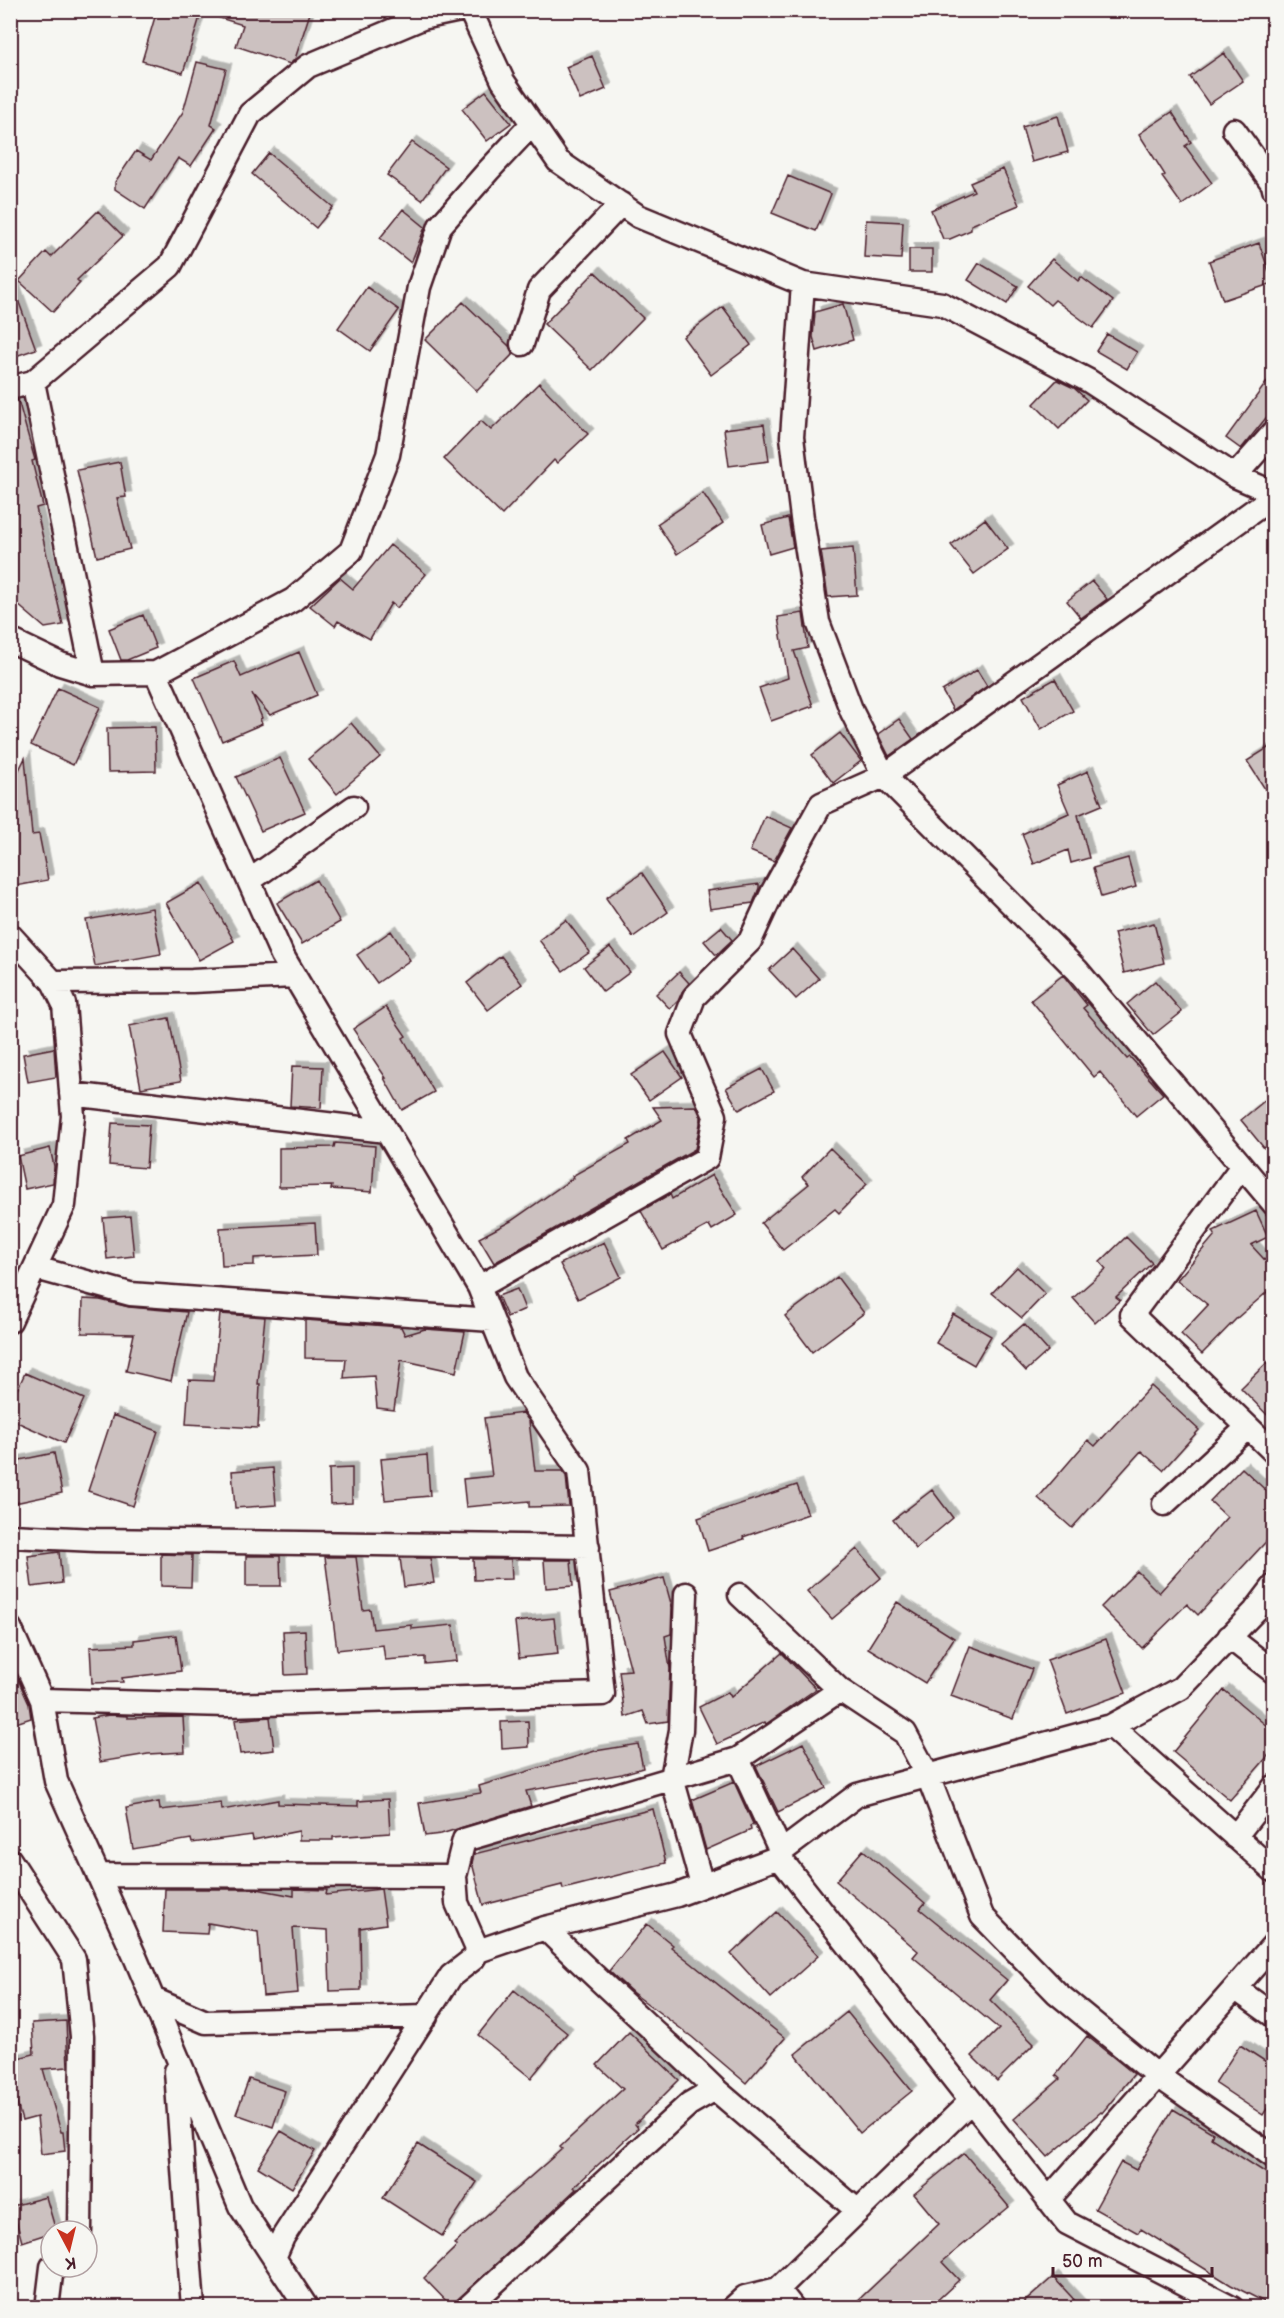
<svg xmlns="http://www.w3.org/2000/svg" width="1284" height="2318" font-family="'Balsamiq Sans',sans-serif">
<defs>
<filter id="shadow"><feDropShadow dx="5.5" dy="-5.5" stdDeviation="0" flood-color="#0004"/></filter>
</defs>
<rect width="100%" height="100%" fill="#f6f6f2"/>
<filter id="ink" filterUnits="userSpaceOnUse"><feTurbulence type="fractalNoise" baseFrequency=".0167" numOctaves="2"/><feDisplacementMap in="SourceGraphic" scale="12" xChannelSelector="R" yChannelSelector="G"/><feConvolveMatrix kernelMatrix="1 2 1 2 8 2 1 2 1" color-interpolation-filters="sRGB"/></filter>
<g filter="url(#ink)">
<!-- building -->
<path fill="#ccc1c0" stroke="#4a1f2b" stroke-width="1.5" filter="url(#shadow)" d="M157 10H202L183 73 142 61Z
M210 10H311L295 59 290 64 236 46 243 25 210 15Z
M1224 53 1243 81 1209 104 1190 77Z
M592 56 606 89 580 100 566 67Z
M197 62 226 69 211 125 216 128 191 166 178 158 145 209 115 189V182L136 151 151 160 183 112Z
M486 91 511 123 487 141 462 109Z
M1172 112 1191 142 1185 146 1212 183 1182 205 1162 177 1165 175 1139 134Z
M1058 116 1068 152 1032 162 1022 127Z
M412 142 446 167 422 200 387 175Z
M269 153 333 207 316 228 252 174Z
M1003 169 1019 205 971 225V230L950 239H943L931 210 974 191 970 183Z
M788 176 831 194 816 231 772 213Z
M403 209 425 227 411 263 380 238Z
M98 211 123 236 77 280 80 283 53 312 19 281 46 252 51 257Z
M866 220 903 222 901 259 864 257Z
M1259 243 1273 283 1223 300 1209 261Z
M909 249H932V272H909Z
M1052 259 1078 281 1081 277 1113 301 1093 328 1055 300 1050 305 1028 286Z
M979 263 1018 286 1007 304 968 280Z
M595 272 643 318 592 370 544 324Z
M13 286 36 349 10 358V287Z
M367 287 399 310 370 351 338 328Z
M463 302 509 346 513 354 477 391 425 340Z
M843 304 853 340 817 351 813 337 815 312Z
M723 307 751 345 711 375 683 337Z
M1107 334 1137 352 1127 369 1096 351Z
M1274 372V408L1241 449 1226 438Z
M1057 380 1074 388 1087 400 1059 429 1034 404Z
M539 383 588 434 557 463 554 460 502 515 444 459 481 421 491 430Z
M18 400 35 460 32 461 43 506 36 508 63 625 45 628 10 598V401Z
M764 424 769 461 729 466 724 429Z
M120 462 126 497 117 498 130 549 97 557 77 470Z
M703 493 723 523 677 554 657 524Z
M788 518 793 547 769 554 762 525Z
M985 519 1008 549 974 574 951 545Z
M390 545 426 574 397 608 391 603 370 639 338 621 335 626 310 606 340 578 353 589Z
M853 548 857 595 828 597 821 551Z
M1092 581 1107 599 1081 618 1067 601Z
M803 613 808 648 794 651 813 706 771 721 759 688 788 678 778 617Z
M143 615 156 648 127 660H121L109 629Z
M299 652 317 695 270 715 252 694 262 718 260 719 262 724 222 741 194 678 234 661 241 677Z
M977 670 987 686 953 710 942 691Z
M1055 679 1073 711 1041 729 1023 697Z
M58 688 100 707 73 765 31 745Z
M899 719 913 739 889 756 878 734Z
M351 723 380 757 337 794 308 759Z
M155 727 156 771 108 772 107 728Z
M840 733 861 761 833 783 812 755Z
M1274 744V803L1247 761Z
M25 758 32 835 39 834 48 880 10 887V788Z
M280 758 305 812 261 831 236 777Z
M1088 771 1102 805 1078 815 1089 858 1071 863 1068 850 1034 864 1022 834 1069 813 1057 785Z
M765 816 792 828 774 861 750 851Z
M1128 858 1136 887 1101 897 1093 868Z
M642 873 668 912 633 937 606 898Z
M316 880 340 922 302 944 277 903Z
M201 883 234 941 199 960 166 903Z
M759 884V888L753 903 710 909 707 891Z
M152 908 161 954 95 966 86 920Z
M566 920 590 952 563 971 539 940Z
M1154 923 1164 963 1124 973 1114 933Z
M721 927 732 940 716 955 704 941Z
M391 931 410 960 377 983 357 955Z
M610 947 630 972 603 992 584 967Z
M792 949 819 979 796 999 769 970Z
M501 956 522 984 488 1010 467 983Z
M679 972 689 983 682 992 678 1001 670 1009 656 994Z
M1063 975 1087 1005 1083 1008 1127 1059 1130 1057 1163 1094 1136 1116 1100 1072 1094 1077 1031 1000Z
M1155 981 1182 1012 1153 1035 1127 1004Z
M386 1007 406 1036 403 1038 434 1092 402 1110 384 1078H386L353 1029Z
M169 1018 181 1081 141 1088 129 1026Z
M54 1048 56 1077 28 1082 23 1054Z
M665 1052 682 1077 649 1100 631 1075Z
M292 1066 323 1067 321 1108 290 1106Z
M762 1069 774 1091 739 1110 726 1088Z
M1274 1093V1141L1264 1148 1241 1120Z
M696 1106 700 1115V1124L695 1149 494 1263 479 1238 511 1221 573 1178 572 1176 630 1144 628 1140 662 1120 653 1107Z
M112 1123 149 1125 146 1168 109 1165Z
M335 1143 375 1146 372 1192 331 1189 332 1186 279 1187V1148L334 1147Z
M50 1148 54 1166 53 1183 25 1189 18 1156Z
M830 1148 867 1184 839 1213 835 1209 783 1250 761 1223 809 1184 802 1177Z
M712 1175 737 1215 712 1230 709 1225 663 1250 641 1211 670 1194 672 1199Z
M1256 1211 1268 1237 1251 1245 1274 1270V1286L1237 1318 1202 1354 1181 1334 1208 1305 1177 1280 1215 1235 1213 1231Z
M130 1216 134 1256 107 1259 103 1218Z
M315 1223 317 1255 254 1258V1265L222 1266 220 1228Z
M1126 1237 1152 1263 1116 1297 1120 1300 1095 1323 1073 1298 1106 1269 1100 1262Z
M604 1242 621 1277 578 1299 560 1264Z
M1017 1267 1045 1294 1022 1318 992 1293Z
M837 1277 864 1313 812 1352 785 1316Z
M517 1289 525 1309 507 1317 498 1296Z
M83 1299 100 1300 129 1307 187 1312 171 1381 126 1371 134 1334 82 1333Z
M220 1314 265 1317 258 1384H260L258 1428 186 1424 189 1380 213 1381Z
M953 1314 991 1336 974 1365 936 1343Z
M305 1320 401 1327 405 1335 425 1329 465 1332 456 1372 401 1360 394 1410 377 1408 374 1376 344 1378 346 1359 305 1358Z
M1024 1324 1048 1351 1026 1371 1001 1344Z
M1274 1356V1422L1241 1388Z
M25 1373 84 1399 64 1443 10 1419V1405Z
M1151 1386 1199 1430 1163 1470 1141 1451 1072 1528 1038 1498 1088 1440 1095 1446Z
M523 1413 529 1421 535 1471H562L566 1476 569 1506 529 1507V1501L466 1507 463 1479 492 1476 484 1418Z
M113 1415 158 1431 133 1506 88 1491Z
M54 1453 62 1493 10 1504V1462Z
M427 1455 430 1496 385 1500 381 1459Z
M273 1468 276 1505 235 1508 232 1471Z
M352 1468V1503L330 1504 329 1469Z
M1242 1468 1274 1498V1533L1198 1615 1187 1604 1142 1648 1101 1607 1137 1571 1159 1593 1227 1517 1210 1501Z
M797 1485 808 1514 743 1537 744 1539 708 1551 698 1518Z
M932 1490 953 1518 916 1549 893 1520Z
M857 1549 881 1578 832 1619 807 1591Z
M59 1552 62 1583 32 1587 28 1556Z
M161 1554 192 1555 191 1587 161 1586Z
M246 1556H280L281 1586H246Z
M325 1557H356L363 1610 370 1609 373 1629 412 1625V1629L453 1625 457 1661 425 1664V1657L385 1660 383 1645 337 1650Z
M400 1558H430L434 1583 404 1587Z
M473 1559H511L512 1579 474 1580Z
M544 1560H571L573 1586 546 1588Z
M664 1578 672 1607 671 1634 665 1636 670 1669 668 1721 648 1724 643 1711 625 1717 619 1671 631 1670 610 1592Z
M897 1602 954 1638 925 1683 868 1648Z
M554 1618 558 1654 519 1658 515 1622Z
M305 1630 307 1674 285 1675 283 1631Z
M176 1635 181 1671 122 1678 123 1682 92 1683 90 1647 134 1645V1640Z
M1106 1639 1126 1693 1067 1714 1047 1660Z
M970 1646 1032 1669 1013 1719 951 1696Z
M782 1653 816 1689 766 1724 765 1722 717 1744 699 1707 728 1692 731 1697Z
M10 1662 29 1704 31 1718 10 1725Z
M1224 1690 1274 1732V1749L1230 1800 1173 1752Z
M109 1715 127 1716V1718L183 1717 185 1752 148 1754 100 1762 92 1718Z
M270 1717 274 1750 240 1754 235 1720Z
M528 1721 529 1747 502 1749 501 1722Z
M803 1743 826 1788 778 1812 756 1766Z
M638 1744 643 1768 622 1774 526 1791 531 1806 441 1834 425 1836 419 1803 481 1793 479 1786 595 1751Z
M734 1782 753 1824 750 1826 751 1830 706 1850 692 1800Z
M388 1799 390 1833 333 1837V1840H299V1831L253 1840 252 1835 192 1843 191 1839 133 1849 126 1808 159 1802 160 1810 221 1803 222 1810 278 1800V1804L358 1806V1801Z
M653 1809 666 1863 563 1889 562 1885 483 1905 472 1863 474 1854Z
M863 1850 925 1903 920 1909 1007 1980 990 2000 1034 2044 997 2081 972 2056 999 2029 913 1957 918 1951 836 1881Z
M165 1889H257L294 1896V1889L327 1890 326 1895 381 1889 386 1924 360 1928 361 1990 330 1991 328 1930 293 1928 298 1993 263 1996 258 1932 208 1923 207 1934 163 1932Z
M777 1912 818 1956 771 1998 731 1954Z
M647 1924 673 1945 671 1947 785 2038 746 2083 692 2037 633 1993 609 1971Z
M514 1990 567 2033 531 2078 478 2035Z
M847 2012 912 2091 860 2133 795 2054Z
M66 2021 68 2067 43 2069 61 2132H63L65 2151 41 2154 37 2117 22 2121 13 2089 10 2090V2060L34 2054 32 2023Z
M629 2032 679 2080 635 2124 638 2128 574 2187 576 2189 451 2306 424 2278 457 2246 454 2244 562 2149 560 2147 623 2089 597 2065Z
M1087 2036 1134 2074 1102 2113 1101 2112 1048 2157 1014 2119 1060 2079 1056 2075Z
M1240 2045 1274 2067V2098L1263 2115 1215 2083Z
M249 2079 285 2091 273 2127 236 2114Z
M1173 2109 1213 2133 1211 2138 1274 2178V2307L1231 2285 1141 2229 1138 2233 1095 2209 1121 2162 1136 2170Z
M281 2131 315 2151 292 2188 258 2167Z
M418 2144 477 2182 442 2236 383 2198Z
M964 2153 1009 2207 942 2262 959 2280 930 2307H851L939 2224 914 2194Z
M46 2197 56 2231 22 2242 12 2206Z
M1053 2277 1081 2307H1019Z"/>
<g fill="none" stroke-linecap="round" stroke-linejoin="round">
<defs>
<path id="minor" d="M470 10 503 81 558 161 638 216 803 284 942 304 1089 381 1235 476 1274 493
M1234 130 1273 184 1274 189
M803 284 792 437 802 518 818 622 852 712 884 776 1077 970 1274 1204
M522 344 539 290 621 204
M33 382 93 674
M10 388 33 382 170 266 250 114 308 66 422 18 460 10
M1235 476 1274 432
M10 640 60 664 93 674 156 673 293 600 351 551 388 455 419 287 440 226 488 171 532 124
M249 881 354 807
M10 935 53 982 64 1004 73 1116 64 1205 10 1321
M53 982 192 981 294 976
M71 1094 386 1131
M1242 1166 1132 1315 1274 1452
M36 1268 130 1294 492 1320
M479 1287 707 1158 715 1116 680 1034 694 997 750 941 773 891 821 804 884 776 1274 496
M1164 1504 1248 1427
M10 1536 96 1540 588 1547
M686 1594 681 1730 672 1778 702 1885
M740 1595 840 1690 905 1733 928 1776 982 1916 1057 1993 1158 2076 1274 2157
M10 1628 42 1700 56 1781 136 1959 240 2206 307 2308
M1229 1637 1274 1672
M42 1700 227 1705 603 1694 579 1471 515 1377 479 1287 282 955 156 673
M1111 1726 1274 1871
M738 1759 781 1852
M1235 1837 1274 1787
M779 1857 1067 2223 1232 2308
M10 1860 74 1959 82 2036 80 2231
M98 1875 455 1876
M478 1951 457 1903 455 1876 464 1840 738 1759 840 1690
M1235 1988 1274 2016
M153 1999 206 2022 426 2016
M176 2071 193 2308
M715 2089 858 2211
M1048 2200 1274 1944
M274 2258 283 2237 451 1976 473 1959 478 1951 545 1928 677 1895 779 1857 781 1852 857 1795 1111 1726 1181 1688 1255 1611 1274 1586
M778 2289 971 2101
M47 2308 52 2267
M467 2308 689 2104 715 2089C659 2034 600 1983 545 1928
M733 2308 745 2297 778 2289 793 2308"/>
</defs>
<!-- minor casing -->
<use href="#minor" stroke="#4a1f2b" stroke-width="27"/>
<!-- minor -->
<use href="#minor" stroke="#f6f6f2" stroke-width="22"/>
</g>
</g>
<!-- margin -->
<rect width="1284" height="2318" fill="none" stroke="#f6f6f2" stroke-width="36"/>
<rect x="18" y="18" width="1248" height="2282" fill="none" stroke="#4a1f2b" stroke-width="2" filter="url(#ink)"/>
<!-- north arrow -->
<g transform="translate(69 2249) rotate(173)"><circle r="28" fill="#f6f6f2" stroke="#b1a0a2" stroke-width="1.5"/>
<path d="M0-4.5L10 22L0 15L-10 22Z" fill="#c8321e"/>
<text y="-9" font-size="16" font-weight="bold" text-anchor="middle" fill="#4a1f2b">K</text>
</g>
<!-- scale -->
<path d="M1053 2267v9h159v-9" fill="none" stroke="#4a1f2b" stroke-width="3"/>
<text x="1062" y="2267" font-size="18" fill="#4a1f2b" stroke="#f6f6f2" stroke-width="4.5" paint-order="stroke">50 m</text>
</svg>
